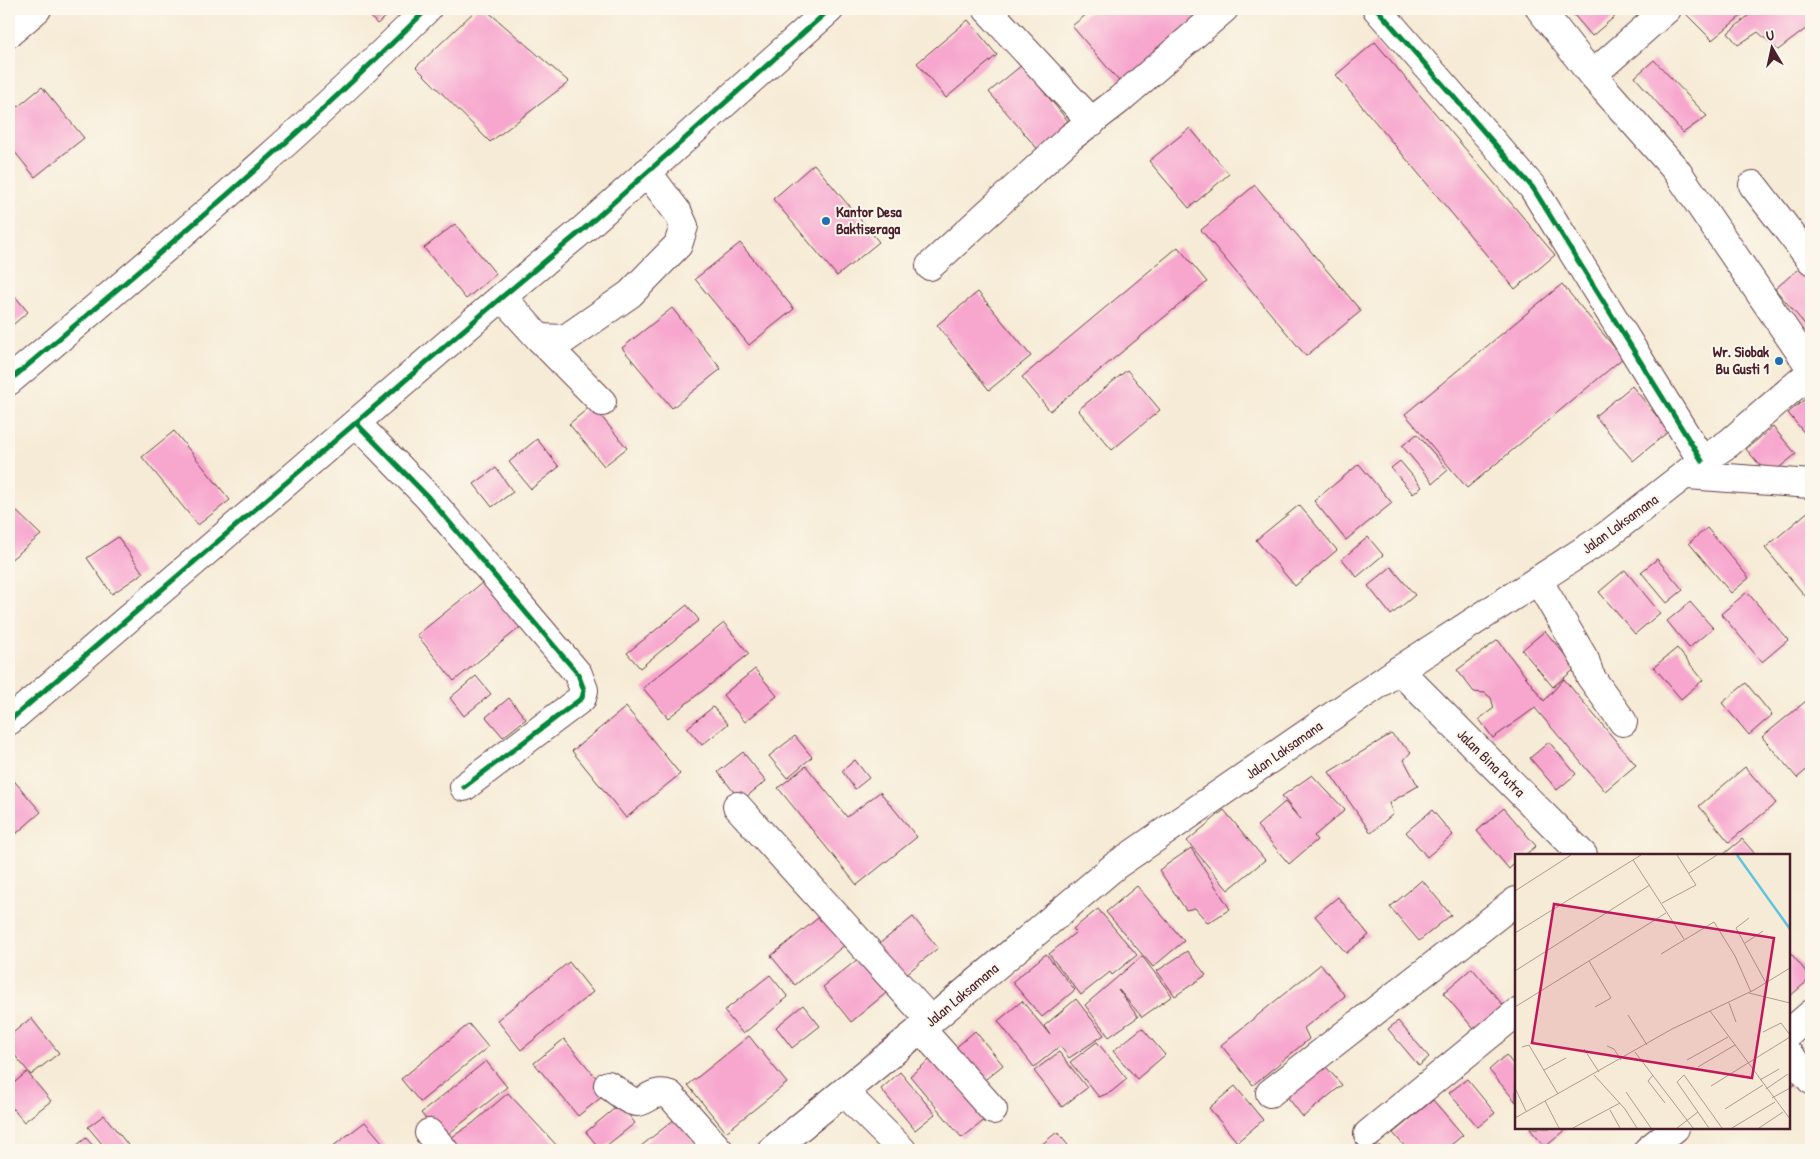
<svg xmlns="http://www.w3.org/2000/svg" width="1820" height="1159" font-family="'Patrick Hand',sans-serif">
<rect width="100%" height="100%" fill="#fbf7ec"/>
<filter id="ink" filterUnits="userSpaceOnUse"><feTurbulence type="fractalNoise" baseFrequency=".02" numOctaves="2"/><feDisplacementMap in="SourceGraphic" scale="10" xChannelSelector="R" yChannelSelector="G"/><feConvolveMatrix kernelMatrix="1 2 1 2 8 2 1 2 1" color-interpolation-filters="sRGB"/></filter>
<filter id="wash" filterUnits="userSpaceOnUse"><feTurbulence type="fractalNoise" baseFrequency=".0096" numOctaves="4" result="noise"/><feDisplacementMap in="SourceGraphic" scale="20" xChannelSelector="R" yChannelSelector="G"/><feGaussianBlur stdDeviation="1.12" result="paint"/><feColorMatrix in="noise" values="0 0 0 0 0 0 0 0 0 0 0 0 0 0 0 0 0 1.4 0 .05"/><feComposite in="paint" operator="in"/></filter>
<g filter="url(#wash)">
<rect width="100%" height="100%" fill="#f6ebd6"/>
<g id="blocks">
<!-- building -->
<path fill="#f7a6ce" d="M364 9H396L377 24Z
M477 9H485L569 82 490 142 416 67Z
M1093 9H1219L1124 87 1072 26Z
M1569 9H1616L1619 13 1592 36Z
M1688 9H1744L1747 11 1712 40 1684 12Z
M1756 9H1811V25L1778 50 1758 32 1738 45 1728 33Z
M968 20 997 55 946 98 917 63Z
M1375 42 1555 255 1515 289 1336 75Z
M1654 60 1707 116 1683 133 1635 77Z
M1022 65 1072 126 1040 152 989 92Z
M42 87 84 138 35 177 9 145V114Z
M1190 128 1229 174 1189 208 1149 161Z
M814 164 879 242 837 276 773 199Z
M1255 185 1361 311 1306 356 1201 230Z
M455 224 496 274 466 299 424 248Z
M740 243 794 309 749 345 695 279Z
M1178 247 1207 282 1050 411 1022 377Z
M1804 264 1811 273V327L1809 329 1775 289Z
M1562 284 1623 358 1467 488 1405 414Z
M9 289 28 312 9 328Z
M978 292 1031 356 989 390 937 325Z
M672 308 721 369 672 408 622 348Z
M1127 370 1160 410 1112 450 1078 410Z
M1632 386 1669 431 1633 461 1595 416Z
M1811 394V441L1788 413Z
M592 405 627 448 604 466 569 424Z
M1773 427 1796 454 1769 476 1746 449Z
M174 431 230 500 198 525 142 457Z
M1417 434 1448 470 1433 483 1402 446Z
M537 439 559 467 531 489 509 462Z
M1400 461 1422 487 1413 494 1391 468Z
M1359 464 1392 503 1346 540 1314 501Z
M496 468 513 492 492 507 474 484Z
M9 504 41 535 9 561Z
M1299 505 1337 550 1295 586 1256 540Z
M1811 509V603L1765 548Z
M1707 528 1749 578 1731 593 1689 543Z
M118 537 143 573 112 594 87 558Z
M1368 537 1383 555 1357 577 1342 559Z
M1657 559 1683 590 1667 603 1641 572Z
M1391 567 1415 595 1391 615 1368 586Z
M1625 570 1660 613 1635 634 1599 592Z
M492 575 529 620 454 681 417 635Z
M1747 592 1788 640 1762 662 1721 614Z
M1690 602 1713 628 1689 648 1667 621Z
M687 605 699 620 640 668 627 653Z
M724 623 749 654 668 718 643 688Z
M1545 631 1576 668 1553 687 1522 650Z
M1498 640 1544 701 1564 679 1636 765 1605 791 1535 708 1493 738 1479 719 1494 708 1491 698 1485 693 1474 692 1457 670Z
M1677 648 1703 680 1681 699 1654 667Z
M755 669 777 696 745 722 723 695Z
M476 676 491 694 464 716 450 698Z
M1746 683 1772 715 1749 735 1722 703Z
M509 698 526 719 503 737 486 717Z
M1806 701 1811 708V766L1797 778 1762 737Z
M626 707 680 774 626 818 572 751Z
M713 707 728 724 702 745 687 728Z
M1391 734 1411 752 1404 760 1418 786 1389 803 1393 814 1371 833 1329 772Z
M795 736 812 757 787 778 769 756Z
M1549 742 1576 774 1557 790 1530 758Z
M743 752 766 781 741 801 718 772Z
M855 760 869 778 855 789 842 771Z
M806 766 847 817 880 792 917 837 857 885 778 788Z
M1745 767 1776 803 1729 842 1699 806Z
M9 775 41 812 9 840Z
M1312 775 1345 810 1314 836 1317 840 1289 864 1257 826 1285 802 1300 819 1282 796Z
M1504 808 1536 846 1525 855H1516V862L1509 869 1477 831Z
M1224 810 1265 860 1228 890 1187 841Z
M1432 810 1453 835 1427 857 1406 832Z
M1742 839 1756 855H1725L1724 854Z
M1191 848 1230 909 1208 923 1195 908 1186 910 1159 870Z
M1422 880 1451 915 1419 941 1390 907Z
M1137 886 1184 941 1153 967 1106 912Z
M1338 897 1369 935 1346 953 1315 916Z
M1098 909 1137 955 1112 975 1110 972 1081 995 1049 954 1076 932 1073 929Z
M823 914 846 944 795 985 771 956Z
M913 917 938 948 900 979 875 947Z
M1187 951 1206 975 1175 996 1157 971Z
M1789 951 1811 978 1789 997Z
M1046 954 1075 990 1042 1017 1012 982Z
M1142 956 1172 996 1142 1017 1118 989 1138 1017 1109 1037 1085 1005Z
M858 959 886 993 851 1022 823 987Z
M569 962 593 992 521 1050 497 1020Z
M1321 964 1345 996 1304 1028 1309 1039 1253 1085 1221 1045Z
M1472 968 1508 1011 1479 1035 1443 993Z
M770 975 788 997 743 1034 724 1011Z
M1076 999 1104 1035 1069 1058 1060 1046 1034 1067 998 1021 1022 1001 1050 1035 1044 1026Z
M803 1005 820 1026 792 1048 776 1027Z
M31 1018 59 1053 31 1075 9 1048V1036Z
M1398 1021 1429 1057 1419 1066 1388 1029Z
M469 1024 488 1047 420 1102 401 1079Z
M1142 1028 1165 1055 1137 1079 1113 1051Z
M975 1031 1003 1065 981 1083 953 1050Z
M749 1036 787 1083 726 1132 688 1085Z
M564 1039 608 1092 578 1116 534 1063Z
M1097 1042 1127 1079 1111 1092 1099 1097 1070 1062Z
M1059 1052 1087 1088 1062 1107 1034 1071Z
M1506 1055 1516 1068V1102L1489 1070Z
M933 1057 986 1119 962 1138 910 1076Z
M1319 1059 1342 1085 1303 1117 1282 1090Z
M486 1061 507 1087 442 1139 421 1113Z
M27 1072 51 1101 24 1122 9 1104V1087Z
M900 1072 935 1114 915 1130 881 1089Z
M1789 1073 1797 1082 1789 1089Z
M1467 1079 1495 1113 1478 1127 1449 1093Z
M1235 1086 1263 1120 1237 1142 1209 1108Z
M508 1093 561 1150H450L443 1143 473 1123Z
M1433 1100 1463 1135 1445 1150H1408L1393 1133Z
M620 1104 635 1123 601 1150 586 1132Z
M104 1115 132 1150H107L88 1127Z
M675 1119 697 1146 693 1150H636Z
M365 1122 389 1150H328Z
M1529 1128H1568L1545 1147Z
M1057 1132 1072 1150H1035Z
M86 1138 97 1150H71Z
M1378 1144 1383 1150H1370Z"/>
</g>
</g>
<g filter="url(#ink)">
<use href="#blocks" fill-opacity="0" stroke="#643e45" stroke-width="1"/>
<g fill="none" stroke-linecap="round" stroke-linejoin="round">
<defs>
<path id="minor" d="M987 9 1092 122
M1377 9 1533 188 1702 461
M1540 9 1592 75 1676 170 1811 368
M9 33 37 9
M1592 75 1667 9
M1753 185 1811 260
M930 266 1071 137 1119 100 1224 9
M502 297 539 338 565 339 630 294 678 245 684 226 678 213 647 172
M539 338 602 402
M9 381C151 261 295 141 427 9
M356 423 428 497 578 674 584 690 582 698 464 787
M1688 475 1811 484
M1538 580 1585 660 1590 676 1623 722
M1399 670 1583 855
M9 721 502 297 586 227 830 9
M737 806 931 1021
M921 1029 993 1110
M1789 1033 1811 1014
M1789 1055 1811 1080
M608 1085C616 1090 624 1098 632 1101 646 1106 650 1088 670 1095L719 1150
M844 1092 902 1150
M1270 1093 1516 901
M429 1133 444 1150
M1368 1134 1516 1013
M1648 1150 1675 1128"/>
<path id="major" d="M772 1150 921 1029 1115 866 1399 670 1606 536 1702 461 1729 443 1811 372"/>
</defs>
<!-- minor casing -->
<use href="#minor" stroke="#643e45" stroke-width="30"/>
<!-- major casing -->
<use href="#major" stroke="#643e45" stroke-width="30"/>
<!-- minor -->
<use href="#minor" stroke="#fff" stroke-width="28"/>
<!-- major -->
<use href="#major" stroke="#fff" stroke-width="28"/>
<defs>
<path id="cycleway" d="M1377 9 1533 188 1702 461
M9 381C151 261 295 141 427 9
M356 423 428 497 578 674 584 690 582 698 464 787
M9 721 502 297 586 227 830 9"/>
</defs>
<!-- cycleway casing -->
<use href="#cycleway" stroke="#fbf7ec" stroke-width="8"/>
<!-- cycleway -->
<use href="#cycleway" stroke="#00873e" stroke-width="5"/>
</g>
</g>
<!-- markers -->
<g fill="#1f6fb2" stroke="#fbf7ec" stroke-width="2">
<circle cx="826" cy="221" r="5"/>
<circle cx="1779" cy="361" r="5"/>
</g>
<g text-anchor="middle" stroke-width="4" stroke-linejoin="round" paint-order="stroke">
<!-- poi labels -->
<g font-size="15" font-weight="bold" fill="#4a1f2b" stroke="#fbf7ec" text-anchor="start">
<text x="836" y="217">Kantor Desa<tspan x="836" dy="17">Baktiseraga</tspan></text>
<text x="1769" y="357" text-anchor="end">Wr. Siobak<tspan x="1769" dy="17">Bu Gusti 1</tspan></text>
</g>
<!-- street labels -->
<g font-size="15" fill="#4a1f2b" stroke="#fbf7ec">
<text transform="translate(1620 524) rotate(-36)" y="5">Jalan Laksamana</text>
<text transform="translate(1284 750) rotate(-35)" y="5">Jalan Laksamana</text>
<text transform="translate(1491 763) rotate(45)" y="5">Jalan Bina Putra</text>
<text transform="translate(962 995) rotate(-40)" y="5">Jalan Laksamana</text>
</g>
</g>
<!-- overview -->
<g transform="translate(1515 854)">
<rect width="275" height="275" fill="#f6ebd6"/>
<path fill="none" stroke="#60c4de" stroke-width="2.5" d="M222 1 275 75"/>
<path fill="none" stroke="#b19992" stroke-width="1" d="M118 6 169 85M174 19 202 1M0 37 56 1M147 49 181 31 162 1M234 64 221 74 251 129M0 79 126 1M230 89 248 77M146 100 199 68 220 102 236 138M74 107 96 144 80 153M0 117 135 31M234 139 275 149M214 149 221 168M0 153 151 59M195 157 275 265M113 161 132 191M248 178 266 169 275 181M92 192 99 195 106 206M7 193 14 191 43 240M69 195 84 218M120 198 178 274M172 206 213 183M183 213 220 191M29 216 51 204M79 221 110 255 122 274M138 221 133 227 150 249M245 226 264 215M196 232 275 183M0 234 11 257M251 235 273 220M111 238 136 274M257 244 275 234M30 247 44 274M210 255 248 231M95 256 105 274M0 264 157 175 239 136 275 114M58 274 105 249M162 274 183 258M194 274 162 228 169 221 207 274M217 274 260 248M244 274 268 258"/>
<path fill="#c2185b" fill-opacity="0.15" stroke="#c2185b" stroke-width="2.5" d="M39 50 259 84 237 224 17 189Z"/>
<rect width="275" height="275" fill="none" stroke="#4a1f2b" stroke-width="2.5"/>
</g>
<!-- margin -->
<rect width="1820" height="1159" fill="none" stroke="#fbf7ec" stroke-width="30"/>
<!-- north arrow -->
<g transform="translate(1772 48) rotate(351)" stroke="#fbf7ec" stroke-width="4" paint-order="stroke">
<path d="M0-4L9 19L0 12L-9 19Z" fill="#4a1f2b"/>
<text y="-8" font-size="14" font-weight="bold" text-anchor="middle" fill="#4a1f2b">U</text>
</g>
</svg>
